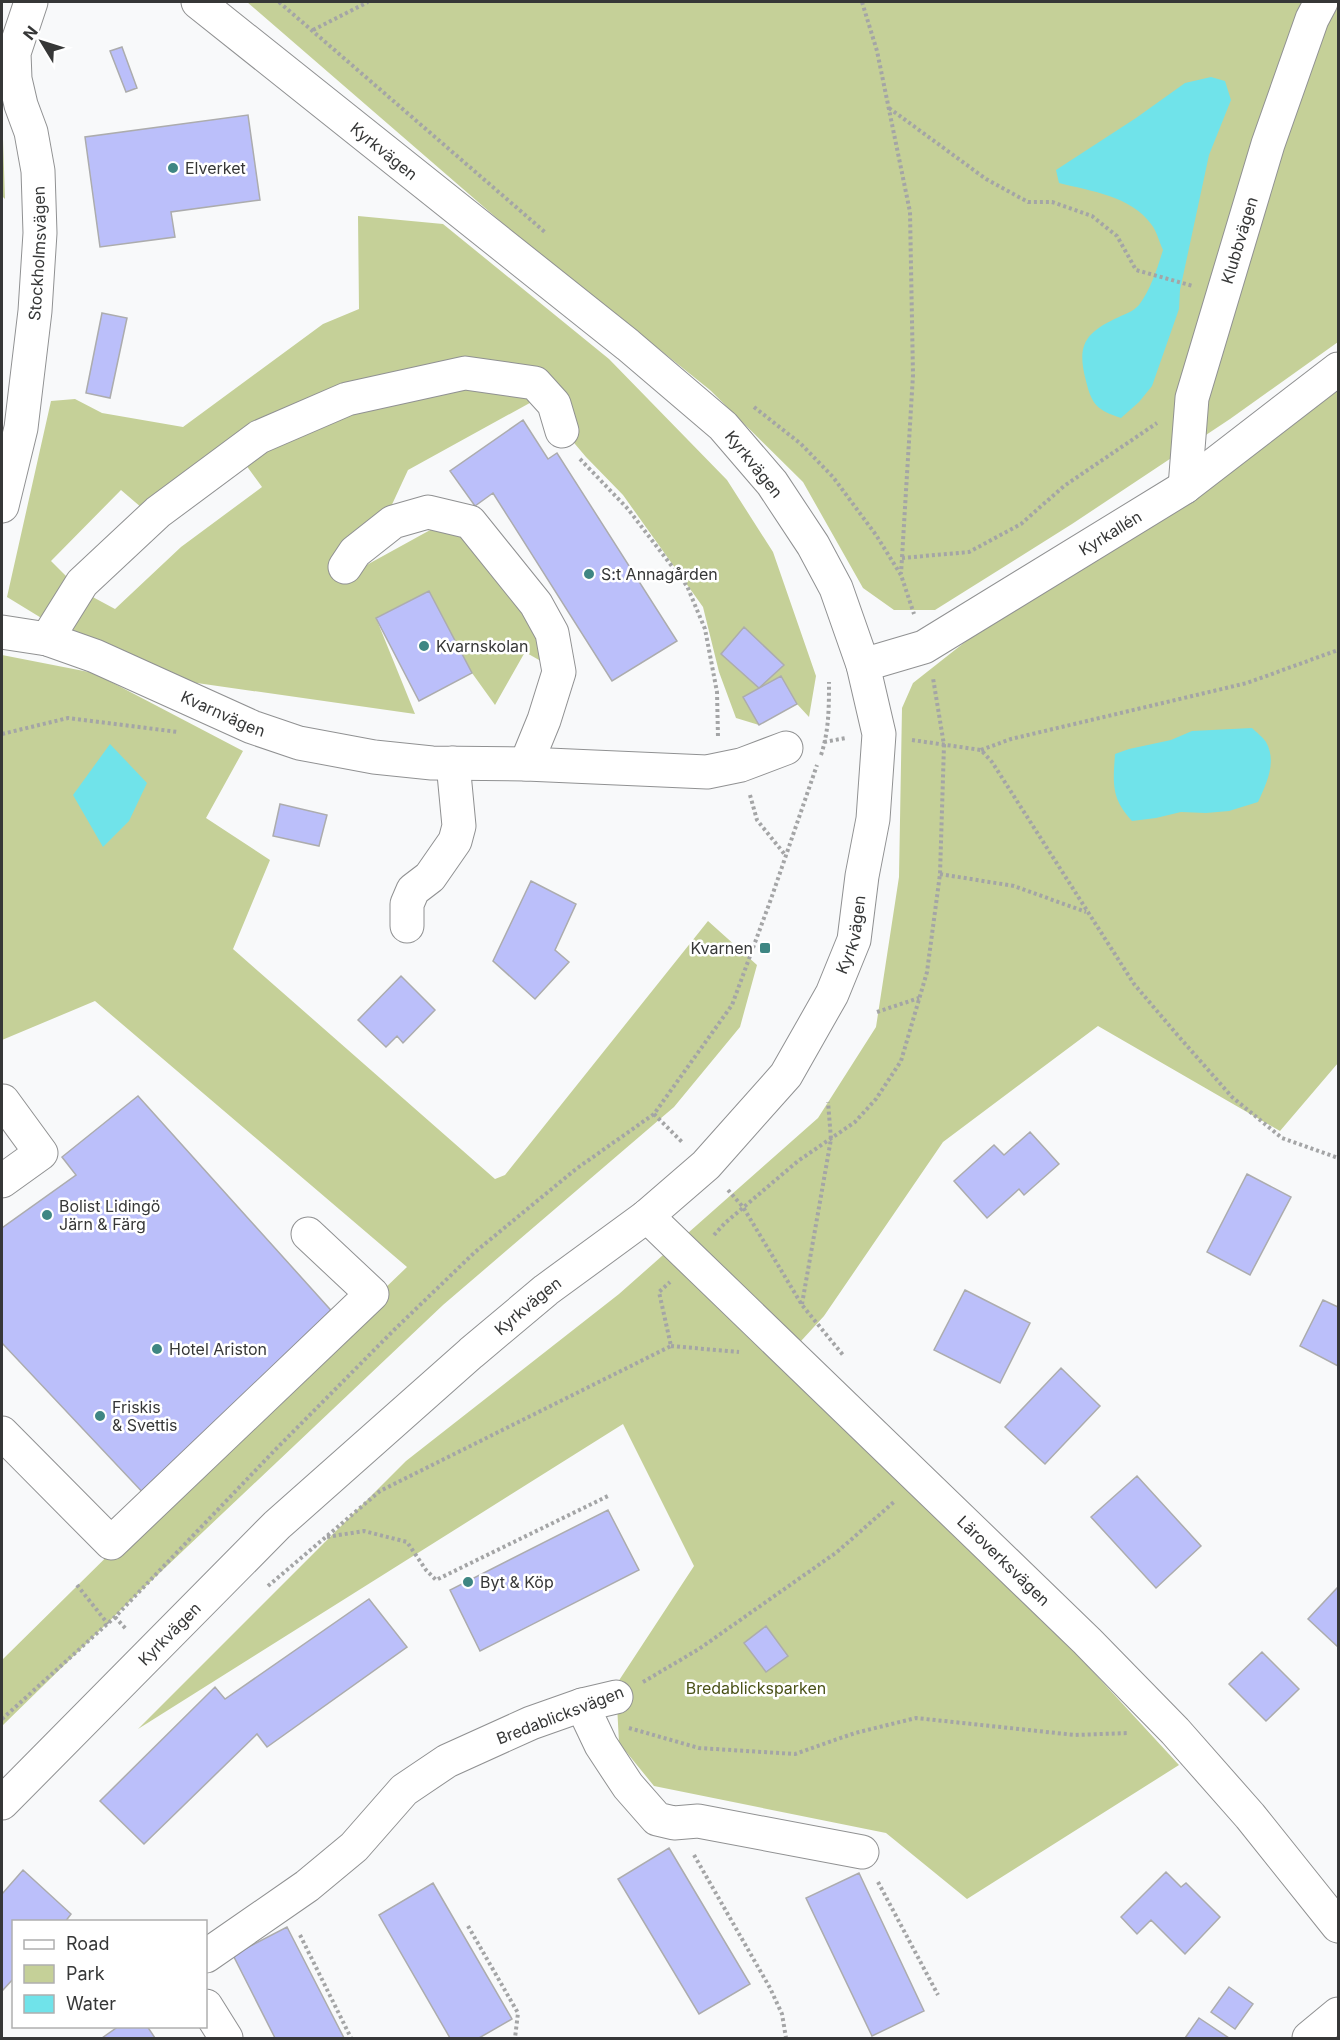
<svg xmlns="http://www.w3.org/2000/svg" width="1340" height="2040" font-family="Inter,sans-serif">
<rect width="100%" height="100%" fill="#f8f9fa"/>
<!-- green -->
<path fill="#c5d098" d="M247 2H1338V342L1230 419 1072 524 935 610H894L863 588 803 482 710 390 507 227Z
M2 109 5 199 2 196Z
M358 216 443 224 609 359 727 480 773 552 816 676 809 717 797 704 759 725 736 718 719 672 703 607 623 495 586 457 537 399 408 470 363 567 432 529 466 535 547 639 546 664 525 652 495 705 472 673 429 591 376 618 415 714 176 680 72 632 89 595 115 609 181 547 262 487 232 446 142 508 121 490 51 561 69 579 43 619 7 597 51 401 75 399 102 413 183 427 323 324 359 309Z
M1338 383V1063L1280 1131 1098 1026 943 1142 824 1316 790 1353 1038 1612 1179 1765 967 1899 886 1833 654 1786 619 1743 616 1685 694 1566 623 1424 138 1729 406 1461 619 1294 818 1118 876 1027 899 877 902 708 913 683 979 631Z
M2 655 94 673 243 751 206 818 270 860 233 949 495 1179 505 1175 708 921 757 965 740 1027 674 1107 443 1305 131 1600 2 1726V1660L145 1519 407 1267 95 1001 2 1040Z"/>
<!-- water -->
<path fill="#70e3ea" d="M1211 77 1225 81 1231 100 1209 155 1180 290 1179 309 1152 386 1139 402 1121 418C1097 410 1092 405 1086 381 1076 344 1086 332 1119 317 1125 314 1134 311 1139 305 1151 289 1157 269 1163 250 1159 242 1157 231 1151 224 1131 196 1090 191 1059 183L1056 170 1136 118 1185 83Z
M1252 728C1256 732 1263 737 1266 742 1277 761 1267 783 1258 802L1229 811 1206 813 1181 812 1156 818 1132 821C1111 798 1113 784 1115 754L1129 749 1171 740 1192 731Z
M110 744 147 783 129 821 103 847 73 795Z"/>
<!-- building -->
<path fill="#bbbffa" stroke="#acacad" stroke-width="1.5" d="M122 47 137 88 126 92 110 51Z
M248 115 260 200 171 212 175 237 100 247 85 137Z
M102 313 127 318 110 398 86 393Z
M523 420 548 459 557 453 677 641 612 681 493 493 475 506 450 471Z
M429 591 472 673 419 701 376 618Z
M744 627 784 665 759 688 721 654Z
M781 676 797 704 759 725 743 697Z
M280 804 327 815 319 846 273 836Z
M531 881 576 904 555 950 569 962 535 999 493 961Z
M401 976 435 1010 403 1043 397 1036 386 1047 358 1020Z
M138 1096 337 1317 147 1497 2 1343V1228L76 1175 62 1157Z
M1030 1132 1059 1164 1024 1195 1019 1189 987 1218 954 1181 994 1145 1004 1155Z
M1247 1174 1291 1197 1250 1275 1207 1252Z
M965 1290 1030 1323 1000 1383 934 1350Z
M1323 1300 1338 1307V1366L1300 1346Z
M1061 1368 1100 1406 1045 1464 1005 1427Z
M1137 1476 1201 1546 1156 1588 1091 1517Z
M608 1510 639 1570 480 1651 450 1590Z
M1338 1587V1647L1308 1619Z
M369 1599 407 1647 267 1747 257 1734 144 1844 100 1801 215 1687 225 1699Z
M766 1626 788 1656 766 1672 744 1643Z
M1262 1652 1299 1689 1266 1721 1229 1684Z
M669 1848 750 1984 699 2014 618 1879Z
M23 1870 71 1914 65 1922H14V1978L2 1991V1894Z
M1166 1872 1181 1887 1186 1883 1220 1917 1185 1954 1151 1920 1137 1934 1121 1917Z
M859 1873 924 2011 872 2036 806 1898Z
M433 1883 512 2019 479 2038H450L379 1915Z
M287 1927 344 2038H275L233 1955Z
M1229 1987 1253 2004 1235 2029 1211 2012Z
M1199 2018 1229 2038H1185Z
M119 2026H147L155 2038H102Z"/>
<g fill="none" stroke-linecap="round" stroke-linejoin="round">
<defs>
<g id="minor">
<path id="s1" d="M1185 487 1192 398 1268 144 1312 19 1321 2"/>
<path id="s2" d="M2 506 21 428 35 311 40 233 38 171 31 132 21 105 15 79 14 53 31 2"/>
<path d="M345 567 355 552 393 522 428 512 470 522 536 604 552 633 559 672 544 720 526 764"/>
<path id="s3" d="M2 632 47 639 95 656 252 727 299 743 374 757 432 763 526 764 707 772 741 765 786 748"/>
<path d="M47 639 82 583 158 512 259 437 347 399 465 373 535 383 554 404 562 431"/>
<path id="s4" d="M863 665 924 647 1185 487 1338 369"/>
<path d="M407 926V904L413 890 430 877 455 841 459 826 453 763"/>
<path d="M2 1102 3 1101 41 1153 2 1181"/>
<path id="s5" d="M647 1216 1087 1641 1175 1731 1250 1816 1338 1926"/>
<path d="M2 1433 111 1543 372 1294 308 1234"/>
<path d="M582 1705 601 1745 628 1786 657 1819 674 1823 698 1821 862 1852"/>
<path id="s6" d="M2 1803 277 1525 471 1353 546 1290 647 1216 706 1165 786 1075 832 994 854 940 862 876 873 819 879 734 863 665 836 588 813 545 772 483 723 426 628 345 198 2"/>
<path d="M206 1956 307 1886 354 1847 404 1790 447 1761 531 1723 582 1705 616 1697"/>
<path d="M206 2006 226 2038"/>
<path d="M1309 2038 1338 2014"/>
</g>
</defs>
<!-- minor casing -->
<use href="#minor" stroke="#909192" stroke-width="35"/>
<!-- path -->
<path stroke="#a4a5a6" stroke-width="4" stroke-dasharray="3 3" stroke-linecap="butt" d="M279 2 546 233
M862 2 877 51 910 212 913 375 901 574
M313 30 368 2
M889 108 986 179 1028 202H1052L1092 216 1117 236 1136 270 1193 286
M754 407 801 444 833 477 876 535 901 575 914 614
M580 459 628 509 687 586 705 629 717 692 718 737
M902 558 969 552 1021 524 1064 486 1157 423
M2 734 68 718 178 732
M912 740 981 750 992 762 1134 984 1180 1038 1232 1097 1282 1138 1338 1158
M824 742 846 738
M981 750 1011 739 1247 683 1338 650
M821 755C829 731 829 707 829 682
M750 795 757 820 786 856
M940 874 1014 886 1086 912
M877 1012 919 998
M654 1114 683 1143
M728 1190 743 1207 802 1305 843 1355
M714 1235 725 1223 798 1161 855 1122 876 1099 901 1061 927 972 940 874 944 745 933 678
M802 1304 831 1139 828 1102
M671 1346 739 1352
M327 1537 364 1531 407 1542 426 1570 436 1580 610 1495
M77 1585 108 1624
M268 1586 380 1491 671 1346 659 1292 670 1282
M115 1617 127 1630
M643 1682 699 1649 837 1552 895 1501
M2 1719 115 1617 275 1450 394 1330 475 1252 576 1169 654 1114 732 1005 771 899 817 765
M629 1728 699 1748 795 1754 855 1733 916 1718 1075 1735 1129 1733
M694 1855 770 1988 782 2014 786 2038
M878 1882 938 1995
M468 1926 518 2013 515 2038
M300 1935 351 2038"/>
<!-- minor -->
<use href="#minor" stroke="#fff" stroke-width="33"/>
</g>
<!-- markers -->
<g fill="#3e8683" stroke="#fff" stroke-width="2">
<circle cx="173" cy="168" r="6"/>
<circle cx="589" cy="574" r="6"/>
<circle cx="424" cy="646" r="6"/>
<rect x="759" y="942" width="12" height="12" rx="3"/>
<circle cx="47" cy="1215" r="6"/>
<circle cx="157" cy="1349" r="6"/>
<circle cx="100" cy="1416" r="6"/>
<circle cx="468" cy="1582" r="6"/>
</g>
<g text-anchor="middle" stroke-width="5" stroke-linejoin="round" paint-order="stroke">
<!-- street labels -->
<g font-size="16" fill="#363737" stroke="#fff">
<text transform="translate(384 151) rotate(39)" y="6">Kyrkvägen</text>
<text dy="6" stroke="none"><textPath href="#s1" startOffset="254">Klubbvägen</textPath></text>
<text dy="6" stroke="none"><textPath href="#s2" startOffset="256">Stockholmsvägen</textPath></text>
<text transform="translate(754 464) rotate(51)" y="6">Kyrkvägen</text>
<text dy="6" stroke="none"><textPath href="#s4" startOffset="282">Kyrkallén</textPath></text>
<text dy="6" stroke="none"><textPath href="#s3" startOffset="237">Kvarnvägen</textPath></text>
<text dy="6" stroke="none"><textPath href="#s6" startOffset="1228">Kyrkvägen</textPath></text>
<text dy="6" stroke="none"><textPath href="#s6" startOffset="724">Kyrkvägen</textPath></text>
<text dy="6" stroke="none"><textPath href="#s5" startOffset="496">Läroverksvägen</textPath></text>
<text dy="6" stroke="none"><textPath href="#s6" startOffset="238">Kyrkvägen</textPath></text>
<text transform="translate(560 1715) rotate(-21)" y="6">Bredablicksvägen</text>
</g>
<!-- poi labels -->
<g font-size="16" fill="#363737" stroke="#fff" text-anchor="start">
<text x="185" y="174">Elverket</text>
<text x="601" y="580">S:t Annagården</text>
<text x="436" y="652">Kvarnskolan</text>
<text x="753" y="954" text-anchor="end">Kvarnen</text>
<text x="59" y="1212">Bolist Lidingö<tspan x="59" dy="18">Järn &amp; Färg</tspan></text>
<text x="169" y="1355">Hotel Ariston</text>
<text x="112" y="1413">Friskis<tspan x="112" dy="18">&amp; Svettis</tspan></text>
<text x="480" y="1588">Byt &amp; Köp</text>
</g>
<!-- park labels -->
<g font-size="16" fill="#4b5319" stroke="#fff">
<text x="756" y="1694">Bredablicksparken</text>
</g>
</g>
<!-- border -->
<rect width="1340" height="2040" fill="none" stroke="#363737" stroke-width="6"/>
<!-- legend -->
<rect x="12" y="1920" width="195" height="108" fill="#ffffff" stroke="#afafaf" stroke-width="1.5"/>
<rect x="24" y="1940" width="30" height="9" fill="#ffffff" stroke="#afafaf" stroke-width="1.5"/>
<text x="66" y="1950" font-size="18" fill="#363737">Road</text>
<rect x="24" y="1965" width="30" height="18" fill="#c5d098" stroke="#afafaf" stroke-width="1.5"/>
<text x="66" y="1980" font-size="18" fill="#363737">Park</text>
<rect x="24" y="1995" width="30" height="18" fill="#70e3ea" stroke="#afafaf" stroke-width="1.5"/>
<text x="66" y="2010" font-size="18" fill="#363737">Water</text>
<!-- north arrow -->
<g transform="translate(42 42) rotate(308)" stroke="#ffffff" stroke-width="4.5" paint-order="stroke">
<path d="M0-4.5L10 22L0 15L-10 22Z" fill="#363737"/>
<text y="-9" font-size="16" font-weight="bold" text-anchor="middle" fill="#363737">N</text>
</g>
</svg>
